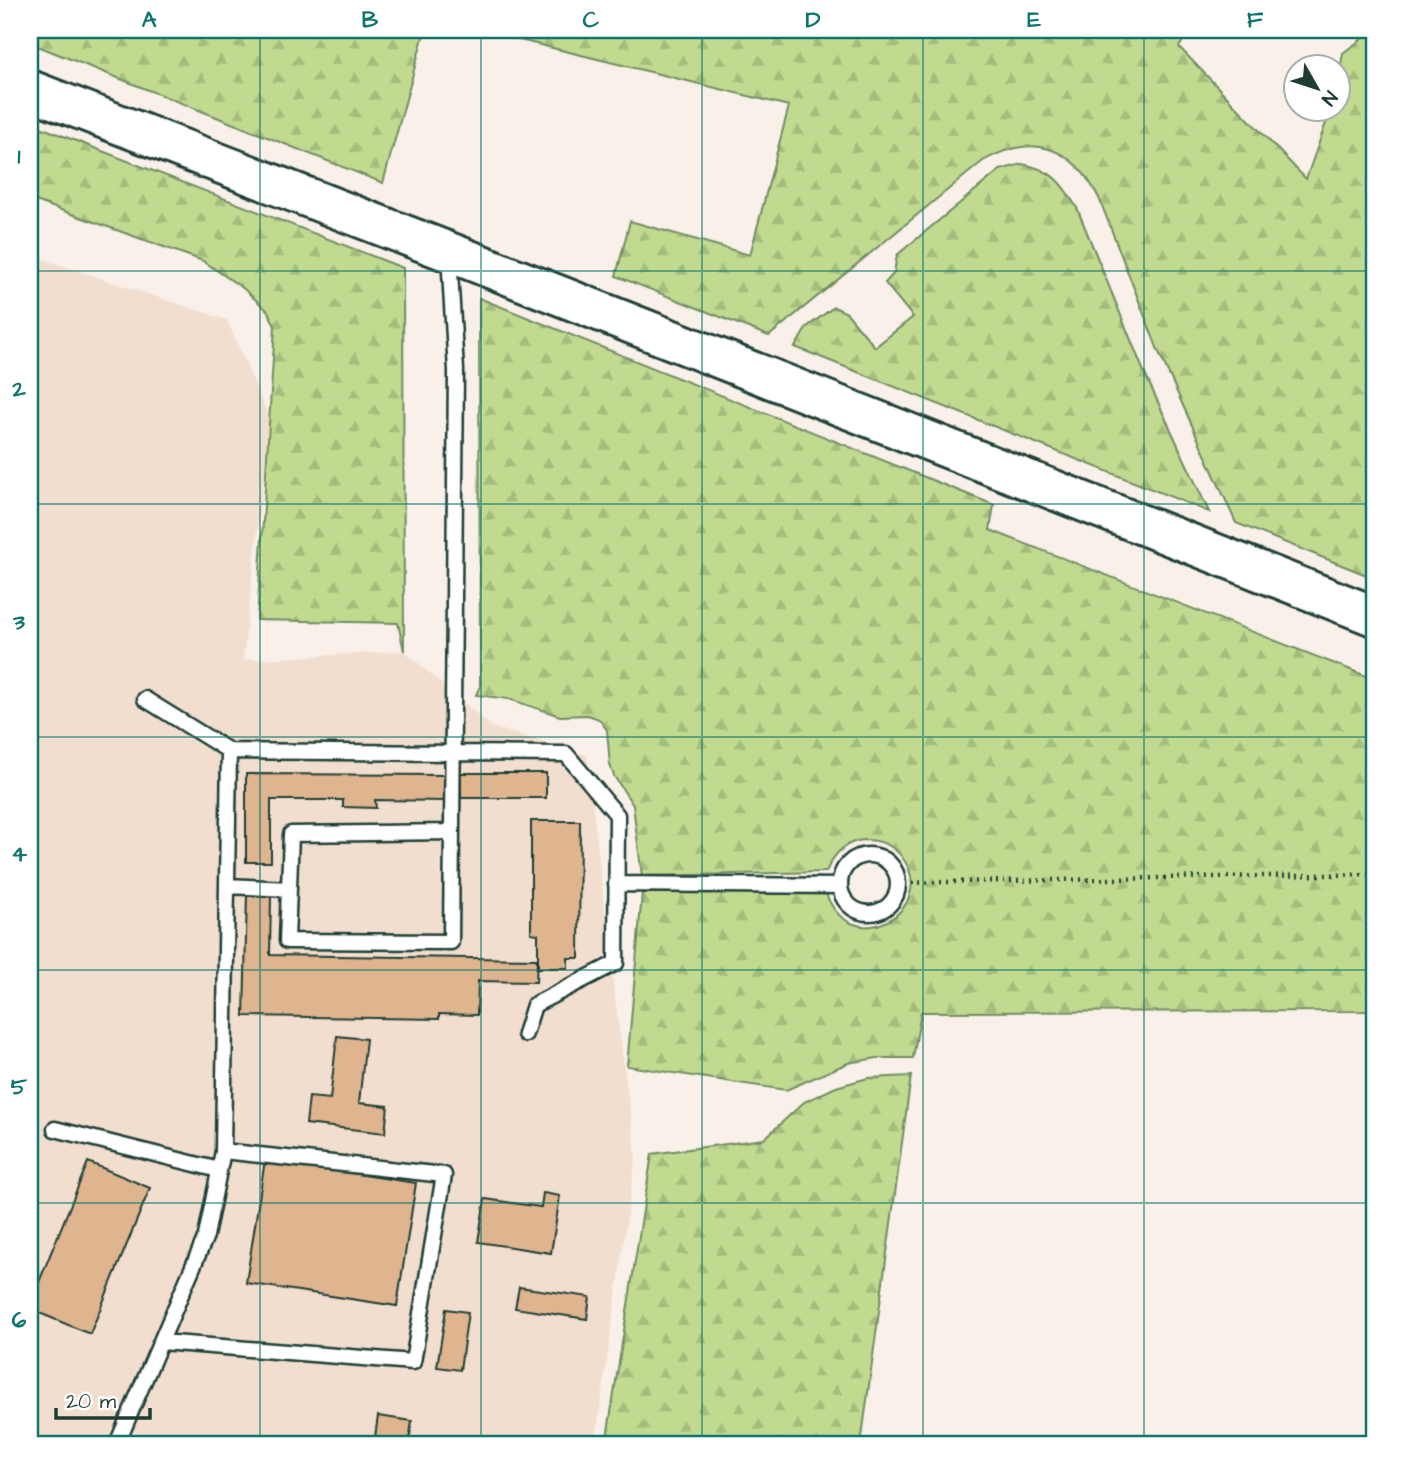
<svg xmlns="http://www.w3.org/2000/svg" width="1404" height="1474" font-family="'Architects Daughter',sans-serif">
<defs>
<pattern id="forest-firs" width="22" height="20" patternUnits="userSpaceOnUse" patternTransform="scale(1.75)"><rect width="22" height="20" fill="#c1da90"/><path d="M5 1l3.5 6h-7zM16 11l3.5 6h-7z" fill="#a5bc7d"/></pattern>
</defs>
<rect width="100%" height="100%" fill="#f9f0e9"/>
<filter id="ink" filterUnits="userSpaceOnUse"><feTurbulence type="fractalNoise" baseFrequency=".0143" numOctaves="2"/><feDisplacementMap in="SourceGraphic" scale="14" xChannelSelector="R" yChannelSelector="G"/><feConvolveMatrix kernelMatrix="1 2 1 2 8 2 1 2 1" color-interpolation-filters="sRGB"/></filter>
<g filter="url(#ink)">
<!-- built -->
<path fill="#f1dece" d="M30 255 227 320 270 420 243 660 404 651 492 727 587 755 614 991 636 1155 595 1444H30Z"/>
<!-- forest -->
<path fill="url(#forest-firs)" stroke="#708c62" stroke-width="2" d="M30 30H425L383 183 30 43Z
M479 30H1190L1179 47 1306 179 1331 109 1338 108V83L1343 53 1374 30V578L1236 523 1158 350 1099 198C1073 147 1035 132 983 161L769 336 616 276 630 221 750 255 789 106Z
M30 123 403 268 404 651 398 623 257 620 275 326 268 311 244 289 203 261 30 199Z
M1022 164C1052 169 1062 183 1077 208L1144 372 1209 512 795 347 807 327 834 307 847 313 875 347 913 317 885 283 894 273 897 255 1000 170Z
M479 298 994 505 990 530 1374 679V1011L921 1012 913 1058H877L848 1063 786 1090 627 1066 642 893 825 891C850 964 941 909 902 857 893 845 880 840 865 840 845 841 833 855 826 872L642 876 633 805 614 776 610 765 607 730 599 719 588 715 560 716 509 699 476 695 480 686Z
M911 1076 861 1444H606L652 1154 764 1139 804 1102 836 1087 868 1078Z"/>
<!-- building -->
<path fill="#dfb58f" stroke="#1f3d34" stroke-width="2" d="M461 773H546V798H461Z
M246 774 446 775V801L375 800 376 808 343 807V800H271V862H246Z
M531 821H580L579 958H568V968H538V934L531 933Z
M247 894 271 895 270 955 537 959 536 982 478 981 477 1015 439 1014V1019L244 1016Z
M337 1036 366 1039 359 1103 388 1106 385 1133 306 1124 309 1097 330 1099Z
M265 1160 416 1183 397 1306 246 1283Z
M88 1162 150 1188 90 1334 30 1309V1304Z
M543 1193 560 1196 551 1253 478 1242 485 1199 541 1207Z
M519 1287 590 1297 587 1319 515 1308Z
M446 1309 468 1312 460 1370 437 1367Z
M378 1416 412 1421 409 1442 375 1437Z"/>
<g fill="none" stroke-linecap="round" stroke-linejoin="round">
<defs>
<path id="service" d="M449 256 456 370 451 942 287 941 291 834 452 832
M145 699 229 751
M840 884a29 29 0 1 1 58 0a29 29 0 1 1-58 0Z
M616 884 840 886
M227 886 289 889
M55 1129 219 1170
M161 1342 413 1362 444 1175 223 1151
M117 1444 206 1236 223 1151 229 751 566 754 617 815 616 963 534 1005 525 1034"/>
<path id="secondary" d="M30 90 449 252 1374 616"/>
</defs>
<!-- service casing -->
<use href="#service" stroke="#1f3d34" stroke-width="19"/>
<!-- secondary casing -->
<use href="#secondary" stroke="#1f3d34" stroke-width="44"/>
<!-- path -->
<path stroke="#1f3d34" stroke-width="4.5" stroke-dasharray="2 5" stroke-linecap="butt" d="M898 883 1374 874"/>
<!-- service -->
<use href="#service" stroke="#fff" stroke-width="14"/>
<!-- secondary -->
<use href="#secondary" stroke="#fff" stroke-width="38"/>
</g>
</g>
<!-- grid -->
<path fill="none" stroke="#0f766e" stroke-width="2" stroke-opacity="0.55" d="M260 30V1444M481 30V1444M702 30V1444M923 30V1444M1144 30V1444M30 271H1374M30 504H1374M30 737H1374M30 970H1374M30 1203H1374"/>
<!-- margin -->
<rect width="1404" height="1474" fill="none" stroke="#fff" stroke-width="77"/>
<!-- north arrow -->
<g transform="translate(1317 88) rotate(129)"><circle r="33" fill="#ffffff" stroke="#a5b1ae" stroke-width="2"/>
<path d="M0-5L12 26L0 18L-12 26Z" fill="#1f3d34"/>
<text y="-10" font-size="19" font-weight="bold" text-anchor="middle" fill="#1f3d34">N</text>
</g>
<!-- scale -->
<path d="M56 1408v10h94v-10" fill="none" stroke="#1f3d34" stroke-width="3.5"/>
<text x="66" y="1408" font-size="21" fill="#1f3d34" stroke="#ffffff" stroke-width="5" paint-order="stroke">20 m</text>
<rect x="38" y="38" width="1328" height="1398" fill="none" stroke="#0f766e" stroke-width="2.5"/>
<g font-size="23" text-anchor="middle" font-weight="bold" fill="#0f766e">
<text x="149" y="27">A</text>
<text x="370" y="27">B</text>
<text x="591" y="27">C</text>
<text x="813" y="27">D</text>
<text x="1034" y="27">E</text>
<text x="1255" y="27">F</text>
<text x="19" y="163">1</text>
<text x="19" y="396">2</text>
<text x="19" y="629">3</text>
<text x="19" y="861">4</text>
<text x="19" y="1094">5</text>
<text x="19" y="1327">6</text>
</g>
</svg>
